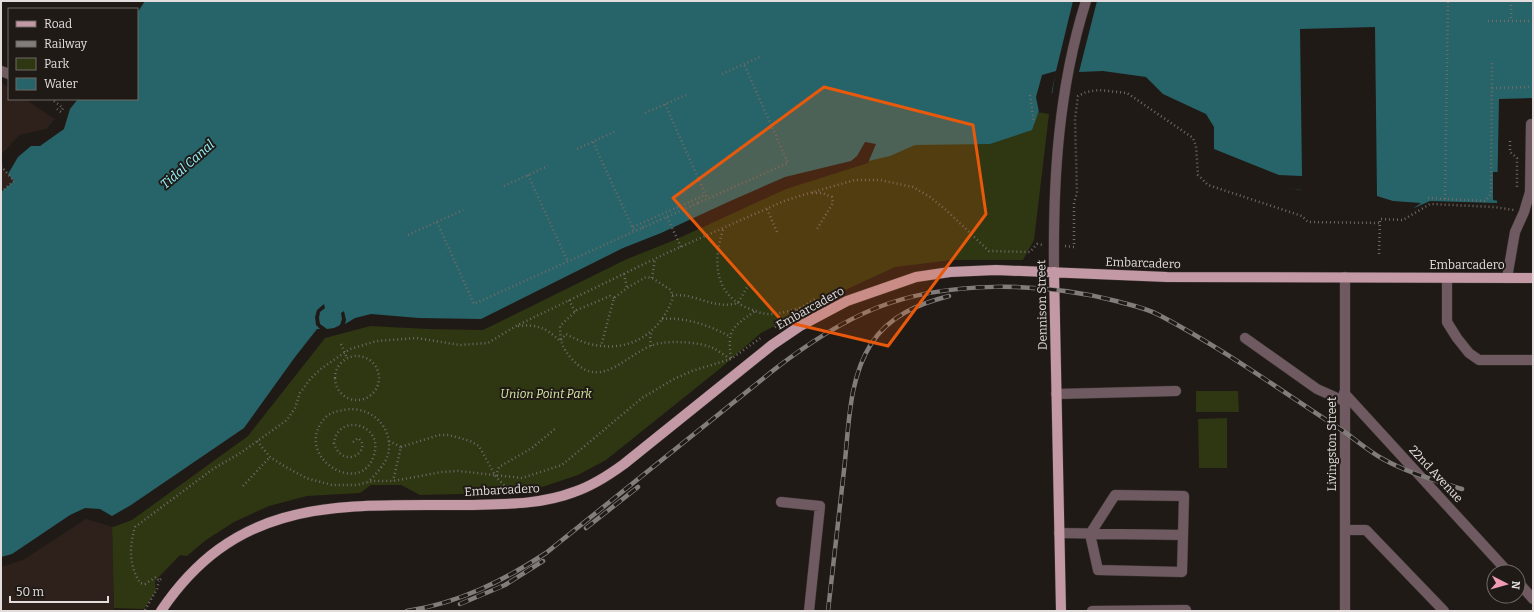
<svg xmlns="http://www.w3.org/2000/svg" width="1534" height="612" font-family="Bitter,serif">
<rect width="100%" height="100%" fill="#201a17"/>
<!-- built -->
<path fill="#2e211c" d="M1 82 9 88V99H25L54 119 43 133 1 157Z
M1 166 14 181 1 192Z
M86 517 112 525 114 611H1V565Z"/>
<!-- green -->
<path fill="#2e3612" d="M1038 112 1049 114 1034 240 1023 260H952L895 267 841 292 761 333 722 367 606 460 578 475 542 487 498 493 420 495 401 485H371L360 493 307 496 269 506 234 522 206 540 187 556 180 555 155 581 156 591 144 609 114 608 112 525 324 336 863 135Z
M1196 391H1238L1239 412H1196Z
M1227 418V468H1199L1198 419Z"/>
<!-- water -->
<path fill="#276469" d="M126 1H1533V98L1499 99 1497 203 1430 201 1414 208 1275 186 1208 155 1203 123 1137 82 1072 83 1044 97 1032 130 990 144 915 145 890 156 860 163 785 187 626 257 483 328 370 324 324 336 247 435 131 519 86 517 1 565V192L14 181 1 166V157L43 133 55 118 62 99H137V9Z"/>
<!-- pier -->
<path fill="#201a17" d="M123 1H145L137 13V9H118Z
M1073 1H1097L1079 72 1103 71 1146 77 1163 94 1206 114 1214 127V149L1279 175 1302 176 1300 29 1375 27 1377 196 1393 201 1421 203 1411 210 1303 193 1302 190 1274 187 1207 157 1201 124 1166 107 1136 84 1073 85 1052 95 1055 75 1051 96 1046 99 1040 113 1039 112 1036 97 1042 75 1056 71Z
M59 99H78L70 109 64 129 40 146H31L18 157 8 174 1 166V155L19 135 46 129 55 118 53 117 59 107Z
M865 142 876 144 868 163 786 189 677 239 627 259 483 330 428 329 370 326 325 338 248 436 132 520 113 527 86 519 23 560 1 567V557L12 554 70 515 85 508 100 509 112 516 131 505 244 428 295 357 317 329H320L316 325 315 317 317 310 324 304 325 308 320 312 319 318 320 324 327 329 334 328 340 325 342 319 341 313 344 311 346 320 345 324 355 318 371 314 419 318 481 319 623 248 661 233 728 202 785 177 851 161 857 156Z
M1493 172H1500L1499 201 1493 200Z"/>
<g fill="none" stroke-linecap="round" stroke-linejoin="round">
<defs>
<path id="minor" d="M1 71 9 74
M1054 272C1053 180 1058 89 1086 1
M1345 277V611
M1447 278V322L1457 338 1469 353 1479 360H1533
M1507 278 1515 232 1524 212 1530 192 1531 124
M1245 338 1317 389 1344 401
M1344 393 1508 572
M1056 394 1176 391
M781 502 820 506 809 611
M1345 530H1366L1444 611
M1059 533 1183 535 1184 496 1115 495 1090 534 1098 570 1182 572 1183 535
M1518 582 1533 599
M1092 611 1186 610V611"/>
<path id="major" d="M1054 272 1061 611
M161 611C240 494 342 506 467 505 503 504 540 505 574 492 592 486 609 475 624 464L772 345 800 326 847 301 916 277 950 272 996 270 1167 277 1533 278"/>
</defs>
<!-- minor casing -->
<use href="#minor" stroke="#3b3533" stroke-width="11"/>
<!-- major casing -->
<use href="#major" stroke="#3b3533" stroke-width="11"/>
<!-- path -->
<path stroke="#706a68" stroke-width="2.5" stroke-dasharray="1 3" stroke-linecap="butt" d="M1511 1V21
M1488 21H1533
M722 74 762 56
M1492 88 1533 87
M1030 95 1034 123
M54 101 63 108 61 112 57 109
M665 104 707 198
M645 113 686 95
M1510 141V152L1517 158V187
M593 142 634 231
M577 149 614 132
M1 166 14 181 1 192
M528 175 568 262
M504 186 548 166
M812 193H822L832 197 833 203 817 229
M1428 198 1485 201 1491 194 1492 62
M1445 199 1448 1
M698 203 788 163 744 64
M767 209 777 232
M667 217 681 247
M437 222 474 304 644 227
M633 227 705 195
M642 228 698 203
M723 230C713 260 714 292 745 307 753 310 761 314 769 314 779 314 790 311 800 308L774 328
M408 235 463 210
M1065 246 1074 247V203L1077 193 1075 119 1078 96 1086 92 1099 90 1127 93 1193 138 1196 146 1198 175 1208 185 1302 216 1308 222 1380 223
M1379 254 1380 219 1403 220 1430 204 1494 207 1514 210
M624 274 627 288
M652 278 655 259
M672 295C679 295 685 295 691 297 707 301 721 308 738 303L750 282
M614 298 610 296 577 310 560 326C560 341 562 348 572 359 603 395 630 347 661 343 676 341 699 342 713 348 719 351 725 356 731 359
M569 300 575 312
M800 308 817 298
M662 319C686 317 708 325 729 336
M518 326C538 324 546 328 560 341L566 334C610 359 655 346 673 298L671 290 652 278 646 277 627 288 614 298 601 346
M341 344 347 358
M651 346 650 336 652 332
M335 378a22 22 0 1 1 44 0a22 22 0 1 1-44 0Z
M731 358C727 329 732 328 755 311
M257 441 270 457 284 466 306 478 332 485H357L372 481H393L442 472 458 471 522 478 562 465 642 398 674 379 692 371 731 359 762 337
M389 441 401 447 393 481
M353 442 358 438C367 445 361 454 352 457 342 458 337 452 334 443 338 412 384 424 374 455 361 500 288 454 327 416 332 412 338 411 344 410 368 405 391 424 389 449 388 462 376 474 368 482
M401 447 439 435H449L470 441 479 446 496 477 507 488 514 492
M496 476 499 467 532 448 555 429
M243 486 270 457
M161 579 159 581 156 577 145 584 140 583C129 565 129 547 135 527L213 469 239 454 287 420 295 408 300 393 311 378 322 368 350 349 377 341 417 338 460 345 488 343 516 326 669 252 784 201 806 194 855 180H880L913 187 930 197 946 210 989 251 1030 252 1037 244 1044 245
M145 610 157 589 159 581"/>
<!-- minor -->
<use href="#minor" stroke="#6e5a60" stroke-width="10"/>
<!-- major -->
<use href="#major" stroke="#c399a5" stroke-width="10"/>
<defs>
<path id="rail" d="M586 528 638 487
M460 604 505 585 543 561
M407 611C459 603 503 581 546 553L775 369C806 345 839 323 876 308 947 280 1043 282 1116 301 1130 305 1146 308 1159 315 1222 348 1280 390 1340 429 1354 438 1368 451 1383 459 1408 473 1435 480 1462 489
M828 611C833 564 839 517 844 470 849 428 848 380 871 344 889 316 918 304 949 296"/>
</defs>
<!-- rail casing -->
<use href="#rail" stroke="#827d7b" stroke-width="4.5"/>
<!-- rail -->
<use href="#rail" stroke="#201a17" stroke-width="3" stroke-dasharray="9" stroke-linecap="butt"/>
</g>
<!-- marked area -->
<path fill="#e8590c" fill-opacity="0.2" stroke="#e8590c" stroke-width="3" stroke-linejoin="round" d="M824 87 973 125 986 214 888 346 782 321 673 198Z"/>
<g text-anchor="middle" stroke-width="4" stroke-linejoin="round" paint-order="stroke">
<!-- street labels -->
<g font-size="12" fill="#e3dedd" stroke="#201a17">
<text transform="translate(1143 263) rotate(2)" y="4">Embarcadero</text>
<text x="1467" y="269">Embarcadero</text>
<text transform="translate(1042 305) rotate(-91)" y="4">Dennison Street</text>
<text transform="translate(810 308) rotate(-29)" y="4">Embarcadero</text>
<text transform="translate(1332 444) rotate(-90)" y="4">Livingston Street</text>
<text transform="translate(1436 474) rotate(47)" y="4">22nd Avenue</text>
<text transform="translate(502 490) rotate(-3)" y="4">Embarcadero</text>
</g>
<!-- park labels -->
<g font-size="12" font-style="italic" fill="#d7e9a3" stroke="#201a17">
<text x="546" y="398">Union Point Park</text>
</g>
<!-- water labels -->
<g font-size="13" font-style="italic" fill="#94f5ff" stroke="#201a17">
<text transform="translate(187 164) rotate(-41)" y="5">Tidal Canal</text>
</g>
</g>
<!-- border -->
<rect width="1534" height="612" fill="none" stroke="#e3dedd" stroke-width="4"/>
<!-- legend -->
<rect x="8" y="8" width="130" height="92" fill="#201a17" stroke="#6e6866"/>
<rect x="16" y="21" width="20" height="6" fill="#c399a5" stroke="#6e6866"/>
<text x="44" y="28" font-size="12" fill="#e3dedd">Road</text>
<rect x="16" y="41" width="20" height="6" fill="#827d7b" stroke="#6e6866"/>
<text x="44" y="48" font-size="12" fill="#e3dedd">Railway</text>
<rect x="16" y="58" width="20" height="12" fill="#2e3612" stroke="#6e6866"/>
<text x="44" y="68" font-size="12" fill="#e3dedd">Park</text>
<rect x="16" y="78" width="20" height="12" fill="#276469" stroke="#6e6866"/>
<text x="44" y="88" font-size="12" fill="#e3dedd">Water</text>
<!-- north arrow -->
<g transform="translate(1506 584) rotate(96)"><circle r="19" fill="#201a17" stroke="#6e6866"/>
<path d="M0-3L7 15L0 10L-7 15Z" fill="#f09ab5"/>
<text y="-6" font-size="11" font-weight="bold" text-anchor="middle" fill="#e3dedd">N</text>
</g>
<!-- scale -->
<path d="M10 596v6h98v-6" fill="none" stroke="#e3dedd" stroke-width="2"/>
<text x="16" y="596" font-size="12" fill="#e3dedd" stroke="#201a17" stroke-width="3" paint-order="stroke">50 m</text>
</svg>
